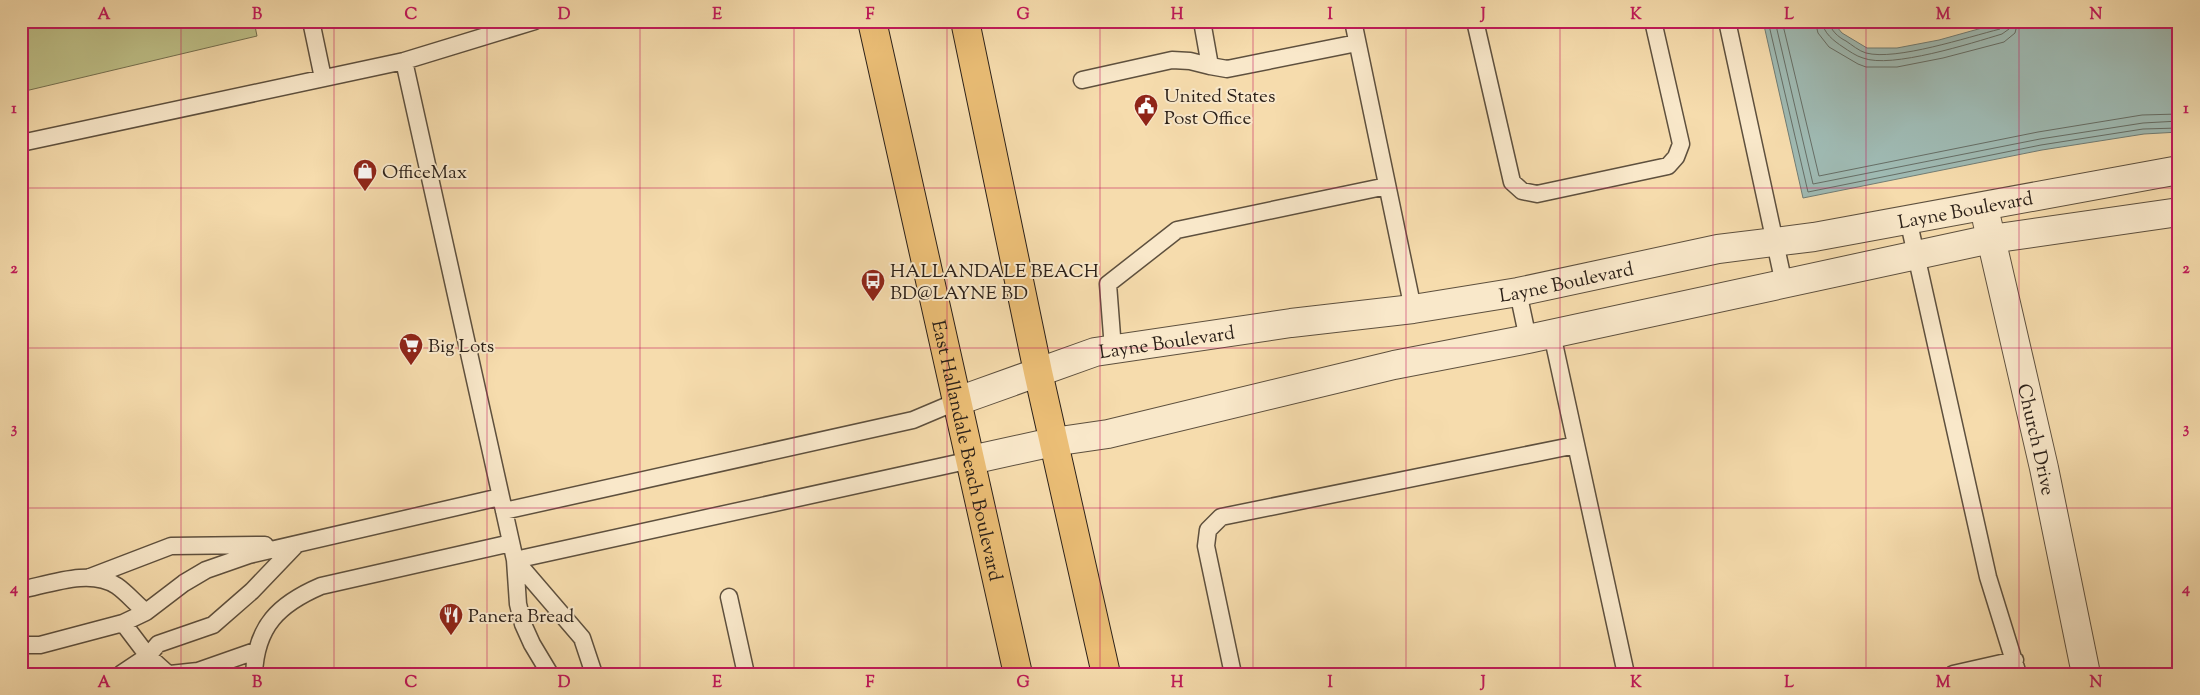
<svg xmlns="http://www.w3.org/2000/svg" width="2200" height="695" font-family="'Sorts Mill Goudy',serif">
<rect width="100%" height="100%" fill="#f6dcad"/>
<filter id="stains"><feTurbulence type="fractalNoise" baseFrequency=".004" numOctaves="4"/><feColorMatrix values="0 0 0 0 .2 0 0 0 0 .09 0 0 0 0 .02 0 0 0 .5 -.17"/></filter>
<radialGradient id="worn" r=".72"><stop offset=".6" stop-color="#630" stop-opacity="0"/><stop offset="1" stop-color="#630" stop-opacity=".3"/></radialGradient>
<!-- green -->
<path fill="#bec088" stroke="#757050" d="M21 21H254L257 36 21 92Z"/>
<!-- water -->
<path fill="#9fbab3" stroke="#717d75" d="M1763 21H1832L1842 33 1867 48H1897L1939 40 2007 21H2179V132L2144 134 2042 150 1803 198Z"/>
<g fill="none" stroke-linecap="round" stroke-linejoin="round">
<!-- shore -->
<path stroke="#666e66" stroke-width="1" d="M1768 21 1808 192 2041 145 2143 129 2179 128
M1775 21 1813 184 2040 139 2143 123 2179 121
M1782 21 1819 176 2038 132 2142 115 2179 114
M1815 21 1818 33 1829 47 1858 64 1866 67H1897L1943 58 2004 42 2015 33 2018 21
M1822 21C1823 33 1834 41 1843 47 1849 51 1856 56 1863 58 1891 69 1972 43 2002 34L2009 29 2010 21
M1829 21C1830 30 1838 37 1846 41 1852 45 1859 51 1866 53 1896 61 1968 37 2000 29L2003 26 2004 21"/>
<defs>
<path id="service" d="M311 21 323 78
M1202 21 1210 66 1227 69 1357 43
M1353 21 1413 309
M1475 21 1512 182 1522 191 1537 194 1668 166 1676 157 1681 144 1653 21
M1727 21 1784 284
M404 61 515 560 518 604 523 624 532 644 550 674
M1082 80 1172 60 1190 61 1210 66
M21 143 404 61 535 21
M1908 219 1988 577 2018 674
M1518 292 1528 339
M1552 334 1626 674
M1113 349 1108 284 1177 230 1387 186
M504 511 913 420 958 401
M515 560 971 460
M515 560 582 638 594 674
M90 577 171 546 265 545
M21 590C50 584 91 568 117 586 127 593 136 604 146 612
M729 597 746 674
M123 623 148 656 168 674
M21 645H40L123 623 146 612 184 583 206 570 249 555 500 497
M121 674 148 656 158 644 213 625 252 591 297 544
M170 674 198 671 255 651
M254 674C256 626 279 604 321 586L511 543
M1233 674 1206 546 1208 530 1221 517 1576 445
M1953 674 2015 660"/>
<g id="minor">
<path id="s1" d="M1987 221 2044 468 2086 674"/>
<path id="s2" d="M958 401 1095 352 1291 323 1413 309 1518 292 1718 249 1814 237 2179 170"/>
<path d="M971 460 1053 442 1108 434 1394 365 1528 339 1991 239 2179 212"/>
</g>
<g id="primary">
<path id="s3" d="M872 21 1018 674"/>
<path d="M965 21 1038 372 1106 674"/>
</g>
</defs>
<!-- service casing -->
<use href="#service" stroke="#5e503e" stroke-width="19"/>
<!-- minor casing -->
<use href="#minor" stroke="#5e503e" stroke-width="30"/>
<!-- primary casing -->
<use href="#primary" stroke="#2c2119" stroke-width="30"/>
<!-- service -->
<use href="#service" stroke="#f9e8ca" stroke-width="16"/>
<!-- minor -->
<use href="#minor" stroke="#f9e8ca" stroke-width="28"/>
<!-- primary -->
<use href="#primary" stroke="#ebbe76" stroke-width="28"/>
</g>
<!-- grid -->
<path fill="none" stroke="#c2185b" stroke-width="1" stroke-opacity="0.55" d="M181 21V674M334 21V674M487 21V674M640 21V674M794 21V674M947 21V674M1100 21V674M1253 21V674M1406 21V674M1560 21V674M1713 21V674M1866 21V674M2019 21V674M21 188H2179M21 348H2179M21 508H2179"/>
<!-- icons -->
<defs>
<symbol id="civic-pin" viewBox="-11 -11 22 30"><path d="M0 17L-7.5 6A9.5 9.5 0 1 1 7.5 6Z" fill="#8f2418" stroke="#f9e8ca"/><path d="M-.6-6.5H3V-4.5H.6V-3L4-1V1h2V6H-6V1h2V-1L-.6-3ZM-1.2 2.5V6h2.4V2.5Z" fill="#fff"/></symbol>
<symbol id="shop-pin" viewBox="-11 -11 22 30"><path d="M0 17L-7.5 6A9.5 9.5 0 1 1 7.5 6Z" fill="#8f2418" stroke="#f9e8ca"/><path d="M-5-2.5h2.3a2.7 3.5 0 0 1 5.4 0H5L5.5 6h-11ZM-1.5-2.5h3a1.5 2.3 0 0 0-3 0Z" fill="#fff"/></symbol>
<symbol id="bus-pin" viewBox="-11 -11 22 30"><path d="M0 17L-7.5 6A9.5 9.5 0 1 1 7.5 6Z" fill="#8f2418" stroke="#f9e8ca"/><path d="M-5-6H5V4H4V6H2V4H-2V6H-4V4H-5ZM-3.5-4V0h7V-4ZM-3.5 1.2v1.5H-2V1.2ZM2 1.2v1.5H3.5V1.2Z" fill="#fff"/></symbol>
<symbol id="supermarket-pin" viewBox="-11 -11 22 30"><path d="M0 17L-7.5 6A9.5 9.5 0 1 1 7.5 6Z" fill="#8f2418" stroke="#f9e8ca"/><path d="M-6-5.5h2.5l.6 2H6L4.5 2H-2.5L-4.4-4H-6ZM-1.5 3.2a1.3 1.3 0 1 0 .1 0ZM3 3.2a1.3 1.3 0 1 0 .1 0Z" fill="#fff"/></symbol>
<symbol id="restaurant-pin" viewBox="-11 -11 22 30"><path d="M0 17L-7.5 6A9.5 9.5 0 1 1 7.5 6Z" fill="#8f2418" stroke="#f9e8ca"/><path d="M-5-6h1v4h1v-4h1v4h1v-4h1v5L-1.5 .5V6h-2V.5L-5-1ZM5-6V6H3V1.5H1.5Q1.5-4 5-6Z" fill="#fff"/></symbol>
</defs>
<g fill-rule="evenodd">
<use href="#civic-pin" x="1132" y="92" width="28" height="38"/>
<use href="#shop-pin" x="351" y="157" width="28" height="38"/>
<use href="#bus-pin" x="859" y="267" width="28" height="38"/>
<use href="#supermarket-pin" x="397" y="331" width="28" height="38"/>
<use href="#restaurant-pin" x="437" y="601" width="28" height="38"/>
</g>
<g text-anchor="middle" stroke-width="4" stroke-linejoin="round" paint-order="stroke">
<!-- poi labels -->
<g font-size="19" fill="#2c2119" stroke="#f9e8ca" text-anchor="start">
<text x="1164" y="102">United States<tspan x="1164" dy="22">Post Office</tspan></text>
<text x="382" y="178">OfficeMax</text>
<text x="890" y="277">HALLANDALE BEACH<tspan x="890" dy="22">BD@LAYNE BD</tspan></text>
<text x="428" y="352">Big Lots</text>
<text x="468" y="622">Panera Bread</text>
</g>
<!-- street labels -->
<g font-size="19" fill="#2c2119" stroke="#f9e8ca">
<text dy="7" stroke="none"><textPath href="#s2" startOffset="1028">Layne Boulevard</textPath></text>
<text dy="7" stroke="none"><textPath href="#s2" startOffset="622">Layne Boulevard</textPath></text>
<text dy="7" stroke="none"><textPath href="#s2" startOffset="218">Layne Boulevard</textPath></text>
<text dy="7" stroke="none"><textPath href="#s1" startOffset="224">Church Drive</textPath></text>
<text dy="7" stroke="none"><textPath href="#s3" startOffset="440">East Hallandale Beach Boulevard</textPath></text>
</g>
</g>
<!-- margin -->
<rect width="2200" height="695" fill="none" stroke="#f6dcad" stroke-width="55"/>
<rect x="28" y="28" width="2144" height="640" fill="none" stroke="#c2185b" stroke-width="2"/>
<g font-size="16" text-anchor="middle" font-weight="bold" fill="#c2185b">
<text x="104" y="19">A</text>
<text x="257" y="19">B</text>
<text x="411" y="19">C</text>
<text x="564" y="19">D</text>
<text x="717" y="19">E</text>
<text x="870" y="19">F</text>
<text x="1023" y="19">G</text>
<text x="1177" y="19">H</text>
<text x="1330" y="19">I</text>
<text x="1483" y="19">J</text>
<text x="1636" y="19">K</text>
<text x="1789" y="19">L</text>
<text x="1943" y="19">M</text>
<text x="2096" y="19">N</text>
<text x="14" y="113">1</text>
<text x="2186" y="113">1</text>
<text x="14" y="273">2</text>
<text x="2186" y="273">2</text>
<text x="14" y="433">3</text>
<text x="2186" y="433">3</text>
<text x="14" y="593">4</text>
<text x="2186" y="593">4</text>
<text x="104" y="687">A</text>
<text x="257" y="687">B</text>
<text x="411" y="687">C</text>
<text x="564" y="687">D</text>
<text x="717" y="687">E</text>
<text x="870" y="687">F</text>
<text x="1023" y="687">G</text>
<text x="1177" y="687">H</text>
<text x="1330" y="687">I</text>
<text x="1483" y="687">J</text>
<text x="1636" y="687">K</text>
<text x="1789" y="687">L</text>
<text x="1943" y="687">M</text>
<text x="2096" y="687">N</text>
</g>
<rect width="100%" height="100%" filter="url(#stains)"/>
<rect width="100%" height="100%" fill="url(#worn)"/>
</svg>
